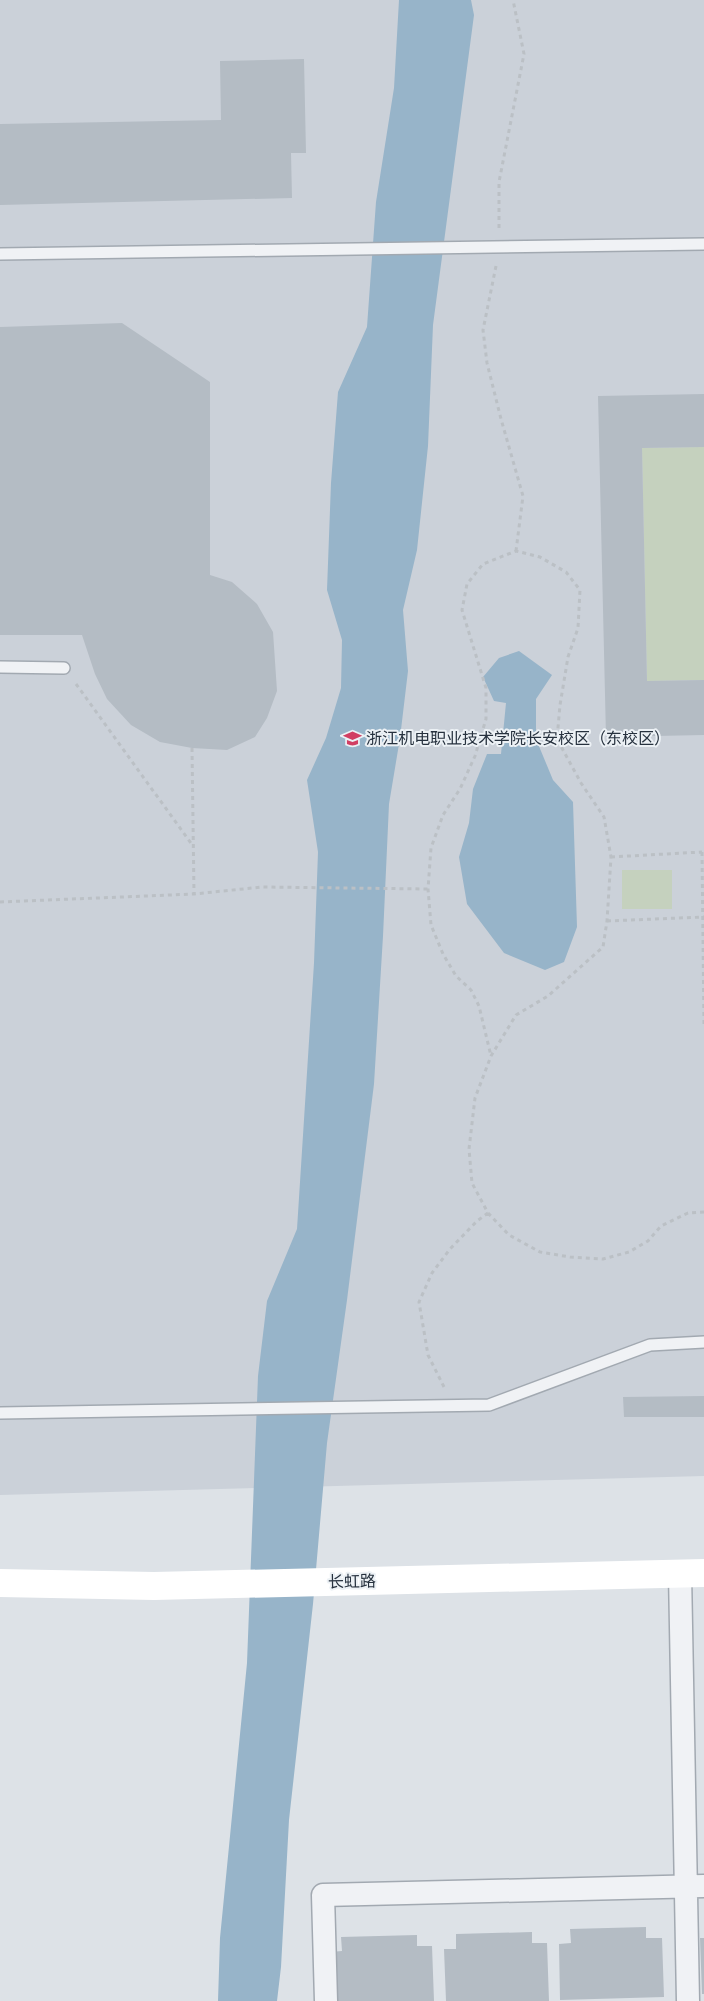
<svg xmlns="http://www.w3.org/2000/svg" width="704" height="2001" font-family="'Fira Sans Condensed','Noto Sans SC',sans-serif">
<rect width="100%" height="100%" fill="#dde2e7"/>
<!-- built -->
<path fill="#cbd1d9" d="M0 0H704V1476L0 1495Z"/>
<!-- green -->
<path fill="#c5d1be" d="M704 447V680L647 681 642 448Z
M622 870H672V909H622Z"/>
<!-- water -->
<path fill="#97b4c9" d="M399 0H471L474 15 433 325 428 446 417 550 403 610 408 671 400 738 389 804 383 936 374 1084 347 1300 327 1443 313 1604 289 1820 281 1967 277 2001H218L220 1938 247 1663 258 1376 267 1301 297 1229 314 963 318 852 307 780 326 738 341 688 342 640 327 590 331 483 338 392 367 327 376 202 394 88Z
M519 651 552 675 536 699V739L553 780 573 802 577 927 564 962 545 970 504 953 467 904 459 857 469 823 473 789 487 754H501L506 703 494 701 483 677 499 658Z"/>
<!-- building -->
<path fill="#b4bcc4" d="M304 59 306 153H291L292 198 0 205V124L221 120 220 61Z
M122 323 210 382V575L232 582 257 604 273 632 277 691 267 718 255 737 227 750 192 748 160 742 131 725 107 699 95 674 82 635H0V327Z
M704 394V447L642 448 647 681 704 680V735L606 737 598 396Z
M704 1396V1417H624L623 1397Z
M646 1927V1938H662L664 1997 560 2000 559 1944 571 1943 570 1929Z
M532 1932V1943H547L549 2001H446L444 1949H456V1934Z
M417 1935V1946H432L434 2001H331L330 1952 342 1951 341 1937Z
M700 1938H704V1994H702Z"/>
<g fill="none" stroke-linecap="round" stroke-linejoin="round">
<defs>
<path id="lane" d="M0 254 704 244
M0 667 64 668
M0 1413 489 1405 650 1345 704 1342"/>
<path id="street" d="M680 1573 688 2001
M326 2001 323 1895 704 1886"/>
</defs>
<!-- lane casing -->
<use href="#lane" stroke="#a2a9b1" stroke-width="14"/>
<!-- street casing -->
<use href="#street" stroke="#a2a9b1" stroke-width="25"/>
<!-- path -->
<path stroke="#bbc0c5" stroke-width="3" stroke-dasharray="4 4" stroke-linecap="butt" d="M499 228V182L524 54 513 0
M496 266 483 330 487 363 501 419 523 496 516 551
M76 684 193 846
M192 748 194 894
M702 852 704 1025
M611 857 702 852
M0 902 194 894 262 887 428 889
M607 921 704 917
M488 1213 509 1235 540 1252 570 1257 603 1259 629 1252 648 1241 661 1226 688 1213 704 1212
M444 1387 428 1355 419 1302 432 1273 450 1249 477 1221 488 1213 472 1183 469 1149 475 1098 491 1056 516 1015 548 996 603 947 607 921 611 857 604 817 581 783 557 739 560 705 568 657 578 628 580 590 566 572 540 557 516 551 483 564 467 584 462 610 486 688V719L475 756 460 789 443 815 431 848 428 889 431 925 443 954 456 976 471 990 479 1006 491 1056"/>
<!-- lane -->
<use href="#lane" stroke="#f0f2f5" stroke-width="11"/>
<!-- street -->
<use href="#street" stroke="#f0f2f5" stroke-width="22"/>
<!-- secondary -->
<path stroke="#fff" stroke-width="28" d="M0 1583 154 1586 704 1573"/>
</g>
<!-- icons -->
<defs>
<symbol id="school-bare" viewBox="-9 -9 18 18"><path d="M0-5L7-2L0 1L-7-2ZM-4 1L0 2.5L4 1V4Q0 6-4 4Z" fill="#d13e63" stroke="#ecf1f5" stroke-width="2.5" paint-order="stroke"/></symbol>
</defs>
<g fill-rule="evenodd">
<use href="#school-bare" x="340" y="726" width="25" height="25"/>
</g>
<g text-anchor="middle" stroke-width="4" stroke-linejoin="round" paint-order="stroke">
<!-- poi labels -->
<g font-size="16" fill="#26313e" stroke="#ecf1f5" text-anchor="start">
<text x="366" y="744">浙江机电职业技术学院长安校区（东校区）</text>
</g>
<!-- street labels -->
<g font-size="16" fill="#26313e" stroke="#ecf1f5">
<text transform="translate(352 1581) rotate(-1)" y="6">长虹路</text>
</g>
</g>
</svg>
